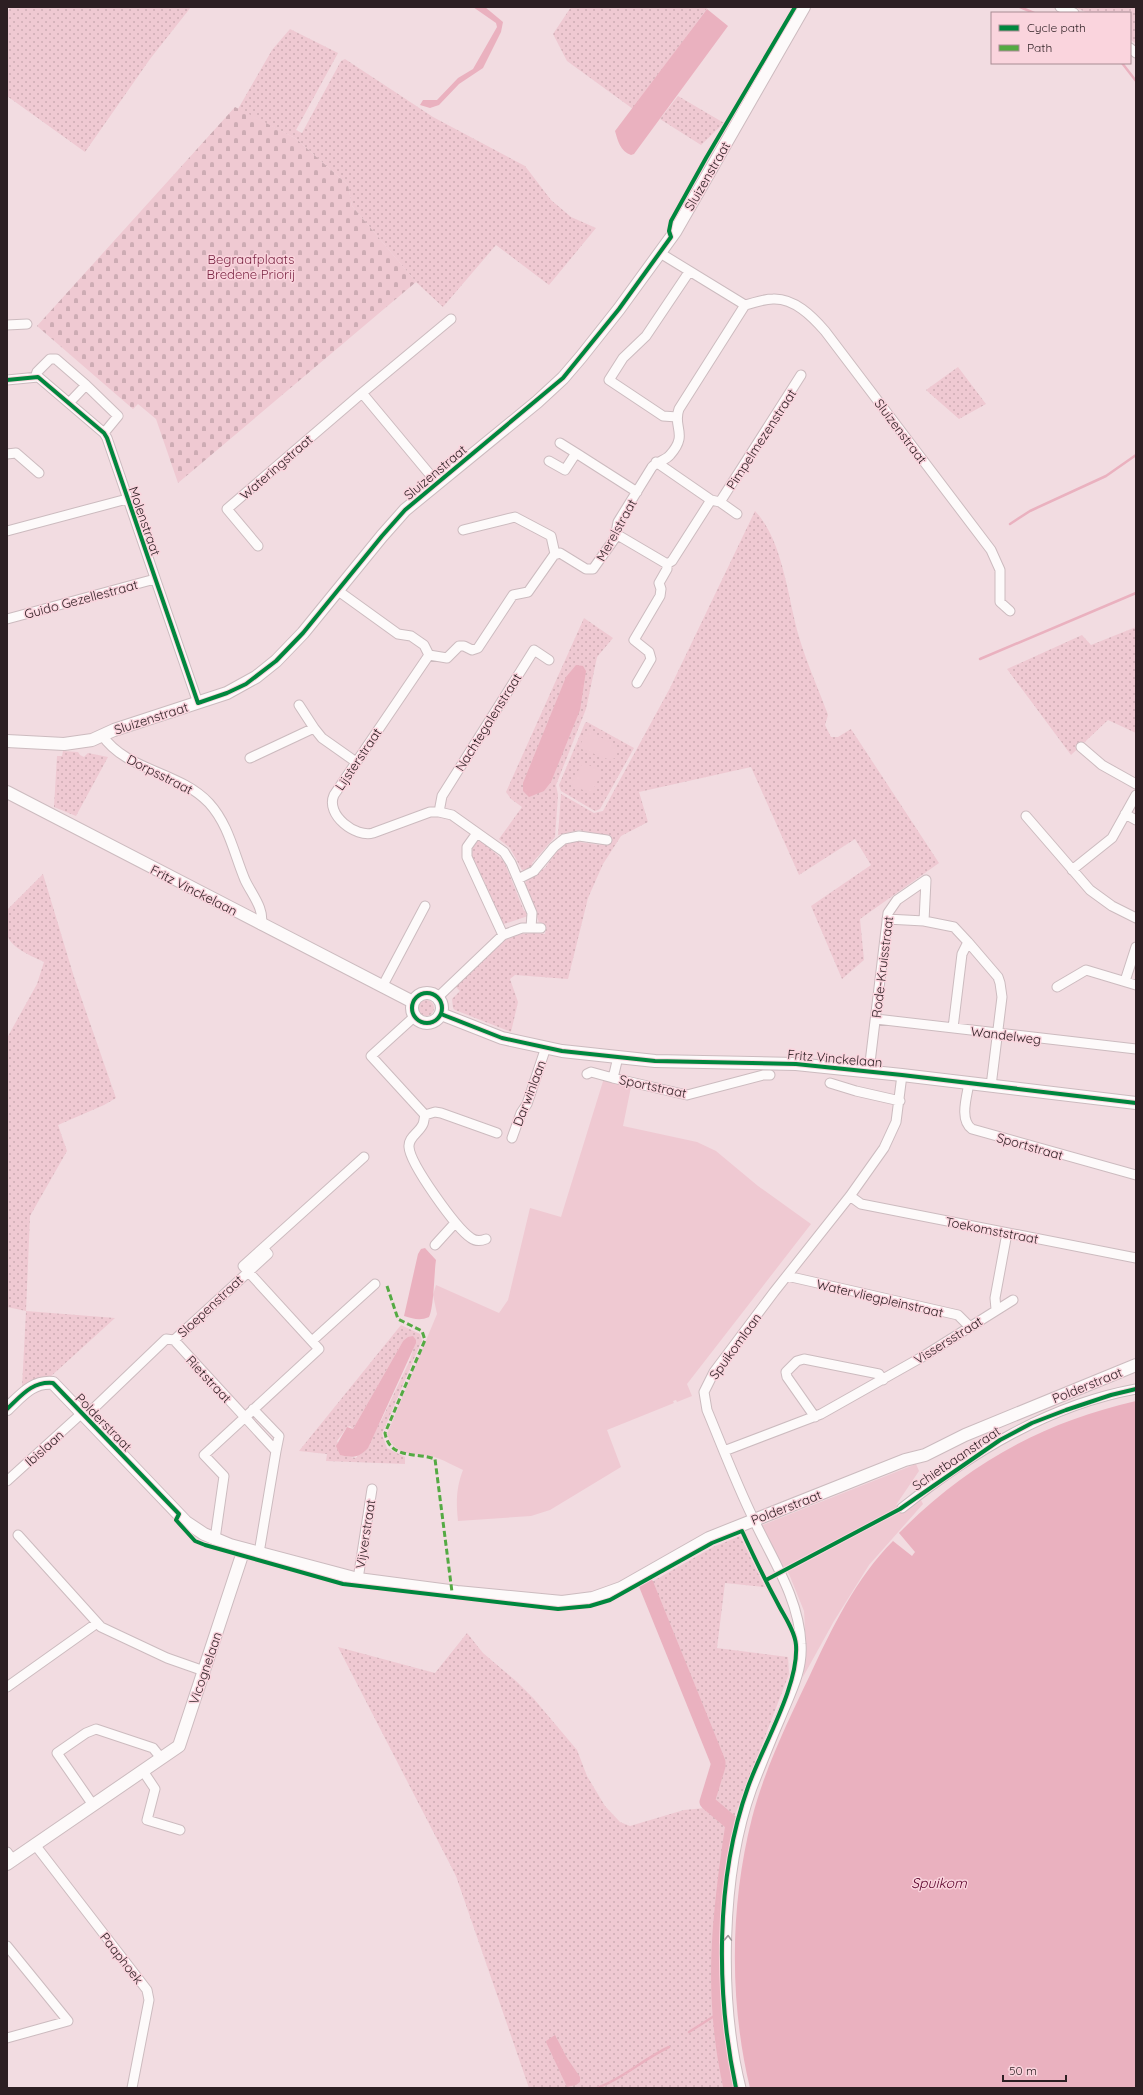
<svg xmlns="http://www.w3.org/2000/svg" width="1143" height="2095" font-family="Quicksand,sans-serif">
<defs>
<pattern id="grass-dots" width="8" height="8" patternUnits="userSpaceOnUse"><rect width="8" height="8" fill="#efc9d2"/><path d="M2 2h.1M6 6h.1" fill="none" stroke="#cdacb4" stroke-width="1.8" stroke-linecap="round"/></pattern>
<pattern id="cemetery-stones" width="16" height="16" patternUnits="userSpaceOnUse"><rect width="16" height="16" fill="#efc9d2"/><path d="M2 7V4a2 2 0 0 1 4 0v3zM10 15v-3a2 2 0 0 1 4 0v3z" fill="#cdacb4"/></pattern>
</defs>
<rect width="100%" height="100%" fill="#f2dce1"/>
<!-- grass -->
<path fill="url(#grass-dots)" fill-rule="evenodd" d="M10 7H191L150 59 85 152 7 96V14Z
M571 7H708L633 109 567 61 553 34Z
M1074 7H1136V44L1130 39V13H1088Z
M290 29 338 53 296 130 302 133 341 61 345 59 433 117 525 166 551 200 571 217 596 228 549 285 496 245 443 307 416 282 352 206 348 185 295 138 238 109 272 50Z
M678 96 724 123 701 145 660 119Z
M958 367 986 404 959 419 926 390Z
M755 511C783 540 788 599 799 637 807 664 819 690 828 715L825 725 831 737H838L851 729 939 863 860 919 864 960 842 979 811 906 871 865 855 839 799 875 751 767 639 792 648 822 621 836 603 864 588 898 568 979 515 975 510 979 518 1002 511 1032 455 1010 453 1008 452 999 460 991 456 987C484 959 501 927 545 934L546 926 539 922 524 885 528 878 545 868 561 845 572 840H579V842L600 845 601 842 608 843 609 836 579 830 558 835 561 794 594 813 603 811 670 688Z
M584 618 613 638 597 657 586 709 556 785 558 795 555 837 532 863 534 866 530 869 522 870 510 848 499 839 522 807 511 799 506 792Z
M1136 627V733L1108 720 1071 755 1007 669 1082 635 1091 645Z
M587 722 634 748 600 809 595 811 561 791 559 785 585 723Z
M63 751 78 752 80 755 84 757 88 753 108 757 76 816 54 807 57 756H62Z
M480 840 504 861 524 911 527 910 528 916 501 925 483 878H480L471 858 470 849 475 841Z
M43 874 74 977 116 1098 104 1105 58 1125 67 1151 30 1216 26 1311 115 1318 49 1378 43 1377 22 1387 26 1311 7 1307V1038L37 984 44 962C32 956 12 949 7 935 5 928 7 917 7 910Z
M418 1008a8 8 0 1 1 16 0a8 8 0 1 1-16 0Z
M401 1325 420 1334 422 1340 382 1434 387 1448 405 1457V1464L326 1461 327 1454 299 1451ZM416 1340 410 1360 381 1421 356 1458 340 1455 337 1441 347 1427 350 1426 353 1429 403 1341Z
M740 1536 765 1587 725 1583 717 1648 788 1657 789 1674 733 1820 708 1802 720 1769V1762L648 1584 713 1547Z
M467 1633 483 1653 516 1681 534 1699 577 1750 587 1776 605 1806 620 1822 630 1826 684 1810 705 1808 729 1827C718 1910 704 2006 724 2088H529L456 1876 338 1647 435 1673Z"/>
<!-- cemetery -->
<path fill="url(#cemetery-stones)" d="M235 107 295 138 348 185 352 206 416 282 178 483 156 419 138 404 133 409 37 326Z"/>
<!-- garden -->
<path fill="#efc9d2" d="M590 731 616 746 618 750 615 758 610 760 579 748 585 734Z
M583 762 602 772 591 794 571 784Z
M604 1078 631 1087 623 1126 697 1142 716 1151 758 1186 811 1224 687 1384 692 1396 677 1402 676 1400 673 1401 674 1403 607 1430 621 1467 550 1510 531 1516 458 1521C456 1503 456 1488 463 1470 454 1466 446 1461 437 1458 418 1451 396 1460 387 1434L437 1314 433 1295 436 1285 499 1313 508 1300 530 1208 561 1217Z
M916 1464 919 1471 896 1505 903 1503 917 1492 923 1504 869 1565 834 1621 803 1677 806 1648 804 1611 789 1574 777 1558 760 1526Z"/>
<!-- water -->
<path fill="#eab1bf" d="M473 7H485L503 22 501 32 483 68 459 84 439 105 430 108 420 105 423 100H437L458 78 473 69 497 27 496 23Z
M707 9 728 26 634 154 631 155C620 151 618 141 615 131Z
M576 665 583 666 586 671 580 710 551 782 544 791 529 797 523 791V783L566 677Z
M425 1248 436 1260C434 1273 434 1308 429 1317 420 1321 414 1319 404 1316L418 1254 421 1249Z
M413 1336 416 1340V1343L368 1448C359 1458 352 1458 340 1455L336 1446 347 1427 353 1429 403 1341 408 1337Z
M1136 1401V2088H750C729 2001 730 1904 752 1818 765 1768 788 1721 810 1675 832 1628 856 1578 893 1541L912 1556 915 1552 899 1533C967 1464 1041 1423 1136 1401Z
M555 2035 567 2058 580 2077V2082L576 2085 567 2087 546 2042V2041Z"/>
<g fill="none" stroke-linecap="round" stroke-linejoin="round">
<!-- stream -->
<path stroke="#eab1bf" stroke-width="2.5" d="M1020 7 1034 13
M1122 63 1136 81
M1010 524 1030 511 1106 476 1136 455
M980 659 1136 593
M689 2032 719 2013
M597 2088C623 2079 643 2059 669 2047"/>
<!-- river -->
<path stroke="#eab1bf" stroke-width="15" d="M646 1584 718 1762V1766L707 1802 733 1824C719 1916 710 1995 731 2088"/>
<defs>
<path id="minor" d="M1060 7 1074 13
M1130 48 1136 53
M660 253 745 305
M745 305C754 303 763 299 773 299 794 298 812 316 825 331L991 550 1000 570V602L1010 611
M7 325 27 324
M7 380 38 377
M86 385 118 416 104 433
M69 403 86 385 56 359H50L37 372 36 375 104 433 107 438 198 703
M677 417 663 416 609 380 623 358 646 336 689 272
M560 443 576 453
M7 454 16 453 39 473
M549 461 565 470 576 453 637 492
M656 462 711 500 720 502 737 514
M437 483 362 393 451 319
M720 502 801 375
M463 530 515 517 551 536 555 554
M7 531 127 499
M616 534 667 564 672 561 711 500
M258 546 227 509 362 393
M337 590 398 634 411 636 424 645 429 655 447 658 459 646H464L472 650 478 648 513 595 528 592 554 555 560 553 586 569H593L615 538 618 522 652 467C657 461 665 461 670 455 689 434 672 427 679 409L745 305
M7 619 155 579
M429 655 334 795C325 815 356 838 373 833L430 812H439L452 815 504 852 511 863 532 913 531 928
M637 683 651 659 649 652 634 640 660 596 661 589 659 583 667 569V564
M314 728 322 738 356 762
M102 735C126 771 179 771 209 803 229 825 234 854 245 880 252 895 265 909 261 925
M1081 747 1102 765 1136 784
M250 758 314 728 299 705
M439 812 442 796 534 650 549 660
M1125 814 1136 820
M1026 816 1090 890 1112 906 1136 918
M477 833 467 847V857L503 935
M1072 870 1112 838 1136 795
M518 879 534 871 554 847 564 839 579 836 607 840
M887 919 924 921 926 880
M924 921 954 927 968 942 962 954 953 1028
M968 942 998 977 1000 983 1002 997 991 1086
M1125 981 1136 947
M382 987 425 906
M1057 987 1086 970 1136 985
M437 998 503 935 522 928H541
M414 1017 371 1056 425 1115
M876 1019 1136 1049
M618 1057 613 1078 687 1095 763 1075H770
M869 1071 888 913 897 900 926 880
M587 1074 591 1072 613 1078
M830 1083 856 1091 900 1101
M969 1083C967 1096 959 1120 972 1129L1136 1175
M512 1138 521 1113 527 1104 546 1047
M850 1196 861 1204 1136 1258
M486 1239C481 1241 475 1241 471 1238 456 1228 410 1164 409 1147 408 1137 419 1133 423 1124 424 1122 424 1118 425 1115L435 1112 441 1113 497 1133
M435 1245 455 1223
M787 1276 958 1315 969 1326
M996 1309 995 1298 1007 1233
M174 1340 276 1451 259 1553
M312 1341 375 1284
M253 1409 279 1436 276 1451
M815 1417 787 1377 786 1372 797 1361 804 1359 879 1374 883 1380
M724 1451 821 1414 922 1357 1013 1300
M7 1481 81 1414 94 1408 166 1339 174 1340 268 1254 263 1248
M902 1508C971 1453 1048 1405 1136 1389
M18 1535 101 1627 167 1658 204 1671
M215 1539 224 1476 204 1455 319 1349 243 1266 364 1157
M358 1579 372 1489
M7 1687 97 1623
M143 1771 155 1789 147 1820 180 1830
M93 1805 57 1753 86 1733 96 1729 153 1748 161 1758
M36 1846 147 1990 149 2000 132 2088
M7 1852 13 1860
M7 1946 68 2021 7 2038
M741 2088C719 2000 721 1874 752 1788 761 1765 770 1742 780 1719 790 1694 803 1671 801 1644 799 1598 772 1559 753 1518 736 1483 722 1446 707 1410L704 1392 714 1372 774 1292 850 1196 884 1148 896 1122 902 1075"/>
<path id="tertiary" d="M7 741 64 744 92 740 114 730 227 693 256 677 276 661 303 633 382 536 405 510 537 402 563 378 581 357 619 309 675 232 804 7
M7 792 413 1002
M412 1008a15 15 0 1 1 30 0a15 15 0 1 1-30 0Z
M441 1014 502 1038 562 1051 655 1061 796 1064 902 1075 1136 1103
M7 1409C21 1396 32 1381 53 1383L186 1522 204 1534 230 1545 358 1579 457 1592 562 1602 593 1598 621 1588 709 1538 905 1460 925 1455 965 1435 1136 1365
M7 1864 179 1746 244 1549"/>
</defs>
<!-- minor casing -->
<use href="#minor" stroke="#ccbbbf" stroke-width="11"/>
<!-- tertiary casing -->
<use href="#tertiary" stroke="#ccbbbf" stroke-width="14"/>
<!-- minor -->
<use href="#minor" stroke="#fdfafa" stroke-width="9"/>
<!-- tertiary -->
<use href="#tertiary" stroke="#fdfafa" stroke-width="12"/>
<!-- quiet -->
<path stroke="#54aa43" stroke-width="3" stroke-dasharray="6 3" stroke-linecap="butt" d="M387 1286 398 1319 422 1331 425 1340 385 1433C390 1460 416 1452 435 1459L452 1592"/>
<defs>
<path id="cycleway" d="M7 380 38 377 104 433 107 438 198 703 227 693 246 684 276 661 303 633 382 536 405 510 563 378 619 309 671 237 669 231 671 221 706 158 795 7
M412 1008a15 15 0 1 1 30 0a15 15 0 1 1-30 0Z
M441 1014 502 1038 562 1051 655 1061 796 1064 902 1075 1136 1103
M7 1409C21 1396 32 1381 53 1383L179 1514 176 1520 195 1541 205 1545 343 1584 558 1609 590 1606 610 1600 712 1543 742 1531C753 1555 765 1580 778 1604 784 1616 795 1631 796 1645 799 1686 762 1747 748 1787 715 1879 716 1994 736 2088
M766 1580 900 1509 1000 1440 1032 1423 1066 1410 1111 1395 1136 1389"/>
</defs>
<!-- cycleway casing -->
<use href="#cycleway" stroke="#fad4dd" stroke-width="6"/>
<!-- cycleway -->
<use href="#cycleway" stroke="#00873e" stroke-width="4"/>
</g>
<!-- one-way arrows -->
<defs><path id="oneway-chevron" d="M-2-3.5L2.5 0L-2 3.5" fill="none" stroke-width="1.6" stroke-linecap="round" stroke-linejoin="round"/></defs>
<use stroke="#9f9799" href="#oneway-chevron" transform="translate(728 1938) rotate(-88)"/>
<g text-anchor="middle" stroke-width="3" stroke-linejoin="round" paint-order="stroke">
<!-- street labels -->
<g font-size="13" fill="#2d1f23" stroke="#fad4dd">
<text transform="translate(707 176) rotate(-60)" y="5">Sluizenstraat</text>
<text transform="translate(901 431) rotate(53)" y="5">Sluizenstraat</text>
<text transform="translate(761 439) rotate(-57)" y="5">Pimpelmezenstraat</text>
<text transform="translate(276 467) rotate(-41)" y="5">Wateringstraat</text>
<text transform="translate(435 472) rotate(-40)" y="5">Sluizenstraat</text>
<text transform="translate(145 521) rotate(71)" y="5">Molenstraat</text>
<text transform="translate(616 530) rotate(-61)" y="5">Merelstraat</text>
<text transform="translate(81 599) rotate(-15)" y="5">Guido Gezellestraat</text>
<text transform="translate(151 718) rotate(-18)" y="5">Sluizenstraat</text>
<text transform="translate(488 722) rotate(-58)" y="5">Nachtegalenstraat</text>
<text transform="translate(358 759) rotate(-56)" y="5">Lijsterstraat</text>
<text transform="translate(160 774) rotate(27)" y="5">Dorpsstraat</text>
<text transform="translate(194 890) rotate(27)" y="5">Fritz Vinckelaan</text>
<text transform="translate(882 967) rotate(-83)" y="5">Rode-Kruisstraat</text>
<text transform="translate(1006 1035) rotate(7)" y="5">Wandelweg</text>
<text transform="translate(835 1058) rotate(5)" y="5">Fritz Vinckelaan</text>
<text transform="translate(653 1086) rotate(12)" y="5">Sportstraat</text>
<text transform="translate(529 1093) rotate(-69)" y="5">Darwinlaan</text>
<text transform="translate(1030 1146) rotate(16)" y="5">Sportstraat</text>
<text transform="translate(992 1230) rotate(11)" y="5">Toekomststraat</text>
<text transform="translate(880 1298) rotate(13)" y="5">Watervliegpleinstraat</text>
<text transform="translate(210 1306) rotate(-43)" y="5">Sloepenstraat</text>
<text transform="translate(948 1340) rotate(-32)" y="5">Vissersstraat</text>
<text transform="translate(735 1346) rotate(-54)" y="5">Spuikomlaan</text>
<text transform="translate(209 1379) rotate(47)" y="5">Rietstraat</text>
<text transform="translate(1087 1385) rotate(-22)" y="5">Polderstraat</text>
<text transform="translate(104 1422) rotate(46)" y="5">Polderstraat</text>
<text transform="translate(44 1448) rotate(-42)" y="5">Ibislaan</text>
<text transform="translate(956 1458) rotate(-34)" y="5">Schietbaanstraat</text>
<text transform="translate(786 1507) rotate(-21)" y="5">Polderstraat</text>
<text transform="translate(365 1534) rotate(-81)" y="5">Vijverstraat</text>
<text transform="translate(205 1668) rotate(-71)" y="5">Vicognelaan</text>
<text transform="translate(122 1958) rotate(52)" y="5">Paaphoek</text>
</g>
<!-- park labels -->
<g font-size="13" fill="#7b2644" stroke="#fad4dd">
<text x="251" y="264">Begraafplaats<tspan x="251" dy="15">Bredene Priorij</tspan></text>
</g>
<!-- water labels -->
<g font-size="14" font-style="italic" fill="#5c032b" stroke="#fad4dd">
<text x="939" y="1888">Spuikom</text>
</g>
</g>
<!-- border -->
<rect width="1143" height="2095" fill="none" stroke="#2d1f23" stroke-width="16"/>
<!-- legend -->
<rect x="991" y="12" width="140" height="52" fill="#fad4dd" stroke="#a88c93"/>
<rect x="999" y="25" width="20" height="6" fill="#00873e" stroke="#a88c93"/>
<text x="1027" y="32" font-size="12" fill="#2d1f23">Cycle path</text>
<rect x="999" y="45" width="20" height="6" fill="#54aa43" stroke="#a88c93"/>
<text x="1027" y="52" font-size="12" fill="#2d1f23">Path</text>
<!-- scale -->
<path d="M1003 2075v6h63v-6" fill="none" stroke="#2d1f23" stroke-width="2"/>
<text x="1009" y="2075" font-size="12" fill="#2d1f23" stroke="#fad4dd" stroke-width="3" paint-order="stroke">50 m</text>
</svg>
